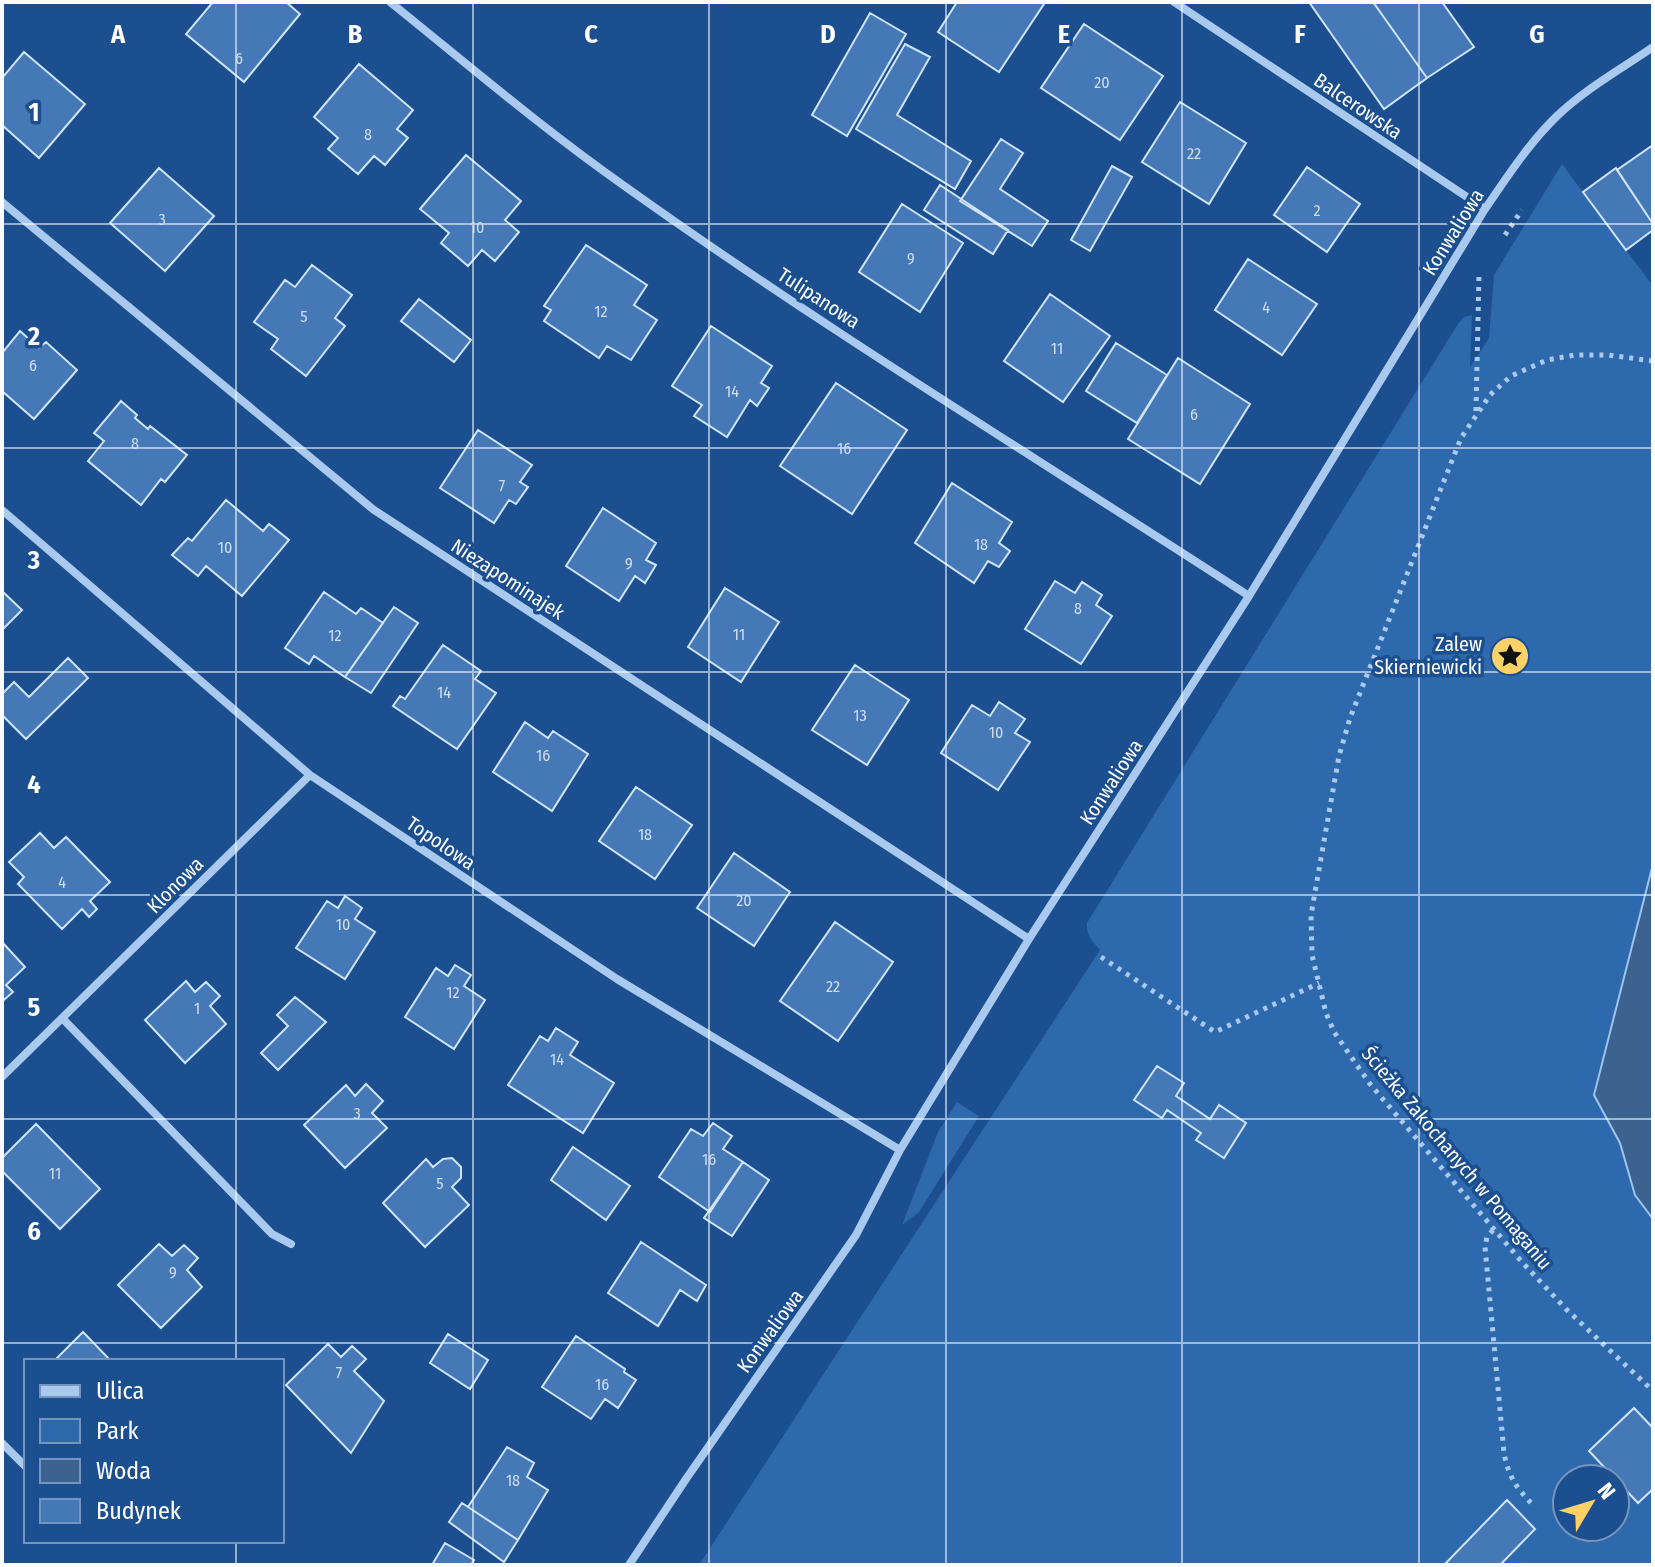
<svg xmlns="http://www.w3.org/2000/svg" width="1655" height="1567" font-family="'Fira Sans Condensed',sans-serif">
<rect width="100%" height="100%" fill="#1b4f8f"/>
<!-- green -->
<path fill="#2e69ad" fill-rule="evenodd" d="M1562 164 1653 286V1565H699L1100 950C1092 941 1086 935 1087 923L1458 324 1464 317 1472 315 1470 367 1489 338 1494 275ZM1567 1479H1615V1527H1567Z
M957 1102 979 1116 919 1212 902 1225 938 1132Z"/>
<!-- water -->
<path fill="#3c6290" stroke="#9cc4f0" stroke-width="2" d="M1653 864V1219L1635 1195 1620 1143 1594 1095Z"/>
<!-- building -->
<path fill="#4478b7" stroke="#cfe3fa" stroke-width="2" d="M213 2H286L300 14 244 82 186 34Z
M957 2H1041L1044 4 999 72 938 32Z
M1309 2H1373L1427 78 1384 109Z
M1373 2H1442L1474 47 1427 78Z
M870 13 906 34 847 136 812 115Z
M1084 24 1163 76 1120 140 1041 88Z
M905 44 930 57 897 115 971 161 955 189 856 129Z
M24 52 85 104 39 158 2 125V78Z
M359 64 413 110 397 129 408 138 385 165 374 156 358 174 328 149 338 138 314 117Z
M1180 102 1246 143 1209 204 1142 162Z
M1001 139 1023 153 1000 189 1048 221 1032 246 960 201Z
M1653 145V224L1617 170Z
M466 155 521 201 505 220 519 232 495 261 482 250 468 266 441 243 449 233 420 209Z
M1112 166 1132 177 1090 251 1071 240Z
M1307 167 1360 204 1327 252 1274 215Z
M159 168 214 216 165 271 110 223Z
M1616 168 1653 224V230L1626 250 1583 192Z
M940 185 1008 230 993 254 924 210Z
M902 204 963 243 920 312 859 272Z
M586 245 647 285 634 305 657 320 631 360 607 346 599 358 544 321 551 310 544 306Z
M1248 259 1317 304 1282 355 1215 310Z
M312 265 352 295 335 318 345 326 306 376 271 349 278 339 254 322 285 280 295 287Z
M1050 294 1110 336 1063 402 1004 361Z
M419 299 471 340 454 362 401 321Z
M711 326 772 366 761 383 769 388 757 406 750 400 727 437 694 416 702 405 672 386Z
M20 331 39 348 46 342 77 370 34 419 2 391V353Z
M1116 343 1167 375 1137 423 1086 391Z
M1178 358 1250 404 1200 484 1128 439Z
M836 383 907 430 852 514 780 466Z
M121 401 137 415 135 418 148 429 150 426 187 455 165 482 161 479 141 505 88 461 104 441 94 433Z
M478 430 532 465 520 482 528 487 516 504 509 500 494 523 440 488Z
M952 483 1012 522 999 543 1010 551 999 567 988 561 974 583 915 543Z
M226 500 263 531 269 524 289 540 242 596 206 566 198 576 172 555 188 538 192 541Z
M603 508 656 543 646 560 656 565 645 583 635 576 619 601 566 566Z
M1055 581 1075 593 1082 582 1102 595 1096 605 1112 616 1081 664 1025 629Z
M725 588 779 622 741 682 688 647Z
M2 591 22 610 2 630Z
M324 592 356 614 361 608 383 623 345 677 314 656 309 664 285 648Z
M394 607 418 623 371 693 345 677Z
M443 645 481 671 475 679 496 693 457 749 393 706 400 696 405 699Z
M68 658 88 678 26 739 2 715V694L14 682 29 697Z
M855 665 909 700 867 765 812 730Z
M999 702 1025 719 1015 733 1030 742 998 790 941 753 972 705 990 716Z
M525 722 548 738 553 731 588 754 552 811 493 772Z
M636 787 692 825 655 879 599 841Z
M40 833 54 848 66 837 110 882 90 901 97 909 89 917 82 909 62 929 18 884 24 877 9 862Z
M734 853 790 892 754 946 697 908Z
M345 896 362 908 355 919 375 932 345 979 296 948 327 901 338 908Z
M835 922 893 962 838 1041 780 1001Z
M2 942 25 967 6 985 13 992 4 1000 2 998Z
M455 965 471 975 464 986 485 1000 454 1049 405 1017 436 968 448 976Z
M186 981 195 992 206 982 220 996 210 1006 226 1024 185 1063 145 1020Z
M295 997 326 1022 278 1070 261 1053 288 1026 277 1015Z
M556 1028 578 1042 570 1055 614 1083 583 1133 508 1085 540 1036 548 1041Z
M1157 1066 1184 1083 1176 1096 1210 1119 1219 1105 1246 1123 1224 1158 1196 1140 1201 1133 1167 1110 1162 1118 1134 1100Z
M366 1084 383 1101 372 1113 387 1128 345 1168 304 1125 346 1085 355 1096Z
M713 1123 732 1136 723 1149 743 1162 710 1212 659 1177 691 1129 703 1136Z
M36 1124 100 1189 60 1229 2 1171V1158Z
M573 1147 630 1186 606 1220 551 1180Z
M452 1158 461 1167V1178L452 1187 469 1205 425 1247 383 1203 426 1159 433 1167 443 1159Z
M743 1162 769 1180 732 1236 704 1218Z
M641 1242 706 1285 697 1301 680 1290 658 1326 608 1293Z
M159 1244 172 1256 184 1245 198 1258 187 1270 202 1287 161 1328 118 1285Z
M83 1332 111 1361H54Z
M448 1334 488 1360 470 1389 430 1363Z
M576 1336 625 1369 624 1372 636 1380 618 1408 605 1399 591 1419 542 1387Z
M328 1344 341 1357 352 1346 366 1359 354 1371 384 1401 351 1453 286 1385Z
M1634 1408 1653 1428V1489L1638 1503 1589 1451Z
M507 1447 534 1463 527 1477 548 1490 518 1540 468 1507Z
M1507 1500 1535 1529 1500 1565H1444Z
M462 1503 518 1540 504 1562 449 1522Z
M445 1543 474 1560 471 1565H432Z"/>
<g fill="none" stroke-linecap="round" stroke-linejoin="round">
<!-- path -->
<path stroke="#a9c9ee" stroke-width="5" stroke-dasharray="4 6" stroke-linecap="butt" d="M1505 235 1522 210
M1653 361 1608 355H1575L1547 360 1511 376 1490 395 1461 438 1350 718 1339 756 1311 915 1312 955 1326 1013 1334 1032 1370 1084 1522 1262 1566 1309 1653 1391
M1476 411 1479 274
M1101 957 1215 1032 1319 983
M1493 1230 1487 1237 1485 1247 1504 1453C1509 1478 1516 1487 1533 1505"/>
<!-- minor -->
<path stroke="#a9c9ee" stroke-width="8" d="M390 2C467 64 542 128 623 185 826 330 1040 460 1249 596
M1174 2 1485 209
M2 202 374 510 1029 939
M2 510 310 775 617 979 900 1150
M62 1018 272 1234 291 1244
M2 1077 310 775
M2 1443 26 1467
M629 1565 686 1479 856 1235 900 1150 1029 939 1249 596 1485 209C1507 177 1529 143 1557 116 1585 89 1621 69 1653 47"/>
</g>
<!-- grid -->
<path fill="none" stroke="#fff" stroke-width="2" stroke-opacity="0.55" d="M236 2V1361M473 2V1565M709 2V1565M946 2V1565M1182 2V1565M1419 2V1565M2 224H1653M2 448H1653M2 672H1653M2 895H1653M2 1119H1653M2 1343H1653M236 1541V1565"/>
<!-- icons -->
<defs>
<symbol id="sight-disc" viewBox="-11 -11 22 22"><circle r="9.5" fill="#ffd166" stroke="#1b4f8f"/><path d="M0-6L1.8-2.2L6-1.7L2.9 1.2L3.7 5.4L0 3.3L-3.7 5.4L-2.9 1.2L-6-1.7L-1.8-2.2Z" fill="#111"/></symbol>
</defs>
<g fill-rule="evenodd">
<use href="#sight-disc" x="1488" y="634" width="44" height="44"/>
</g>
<g text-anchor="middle" stroke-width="7" stroke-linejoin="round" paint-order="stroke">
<!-- number labels -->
<g font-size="16" fill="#d0dded">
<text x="239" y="64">6</text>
<text x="1102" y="88">20</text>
<text x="368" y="140">8</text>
<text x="1194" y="159">22</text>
<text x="1317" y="216">2</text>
<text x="162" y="225">3</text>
<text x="477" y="233">10</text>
<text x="911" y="264">9</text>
<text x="1266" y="313">4</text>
<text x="601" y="317">12</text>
<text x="304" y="322">5</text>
<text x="1057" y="354">11</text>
<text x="33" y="371">6</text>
<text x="732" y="397">14</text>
<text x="1194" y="420">6</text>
<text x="135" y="449">8</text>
<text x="844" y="454">16</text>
<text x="502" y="491">7</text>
<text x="981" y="550">18</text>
<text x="225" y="553">10</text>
<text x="629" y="569">9</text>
<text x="1078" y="614">8</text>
<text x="739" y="640">11</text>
<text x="335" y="641">12</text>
<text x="444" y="698">14</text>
<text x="860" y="721">13</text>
<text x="996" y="738">10</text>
<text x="543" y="761">16</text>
<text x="645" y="840">18</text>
<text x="62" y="888">4</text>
<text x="744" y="906">20</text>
<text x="343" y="930">10</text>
<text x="833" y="992">22</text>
<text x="453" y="998">12</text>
<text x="197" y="1014">1</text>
<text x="557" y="1065">14</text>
<text x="357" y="1119">3</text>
<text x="709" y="1165">16</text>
<text x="55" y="1179">11</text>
<text x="440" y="1189">5</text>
<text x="173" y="1278">9</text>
<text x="339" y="1378">7</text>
<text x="602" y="1390">16</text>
<text x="513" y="1486">18</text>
</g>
<!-- street labels -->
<g font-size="20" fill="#fff" stroke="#1b4f8f">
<text transform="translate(1358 106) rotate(34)" y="7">Balcerowska</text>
<text transform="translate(1453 232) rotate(-58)" y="7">Konwaliowa</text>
<text transform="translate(819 298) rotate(33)" y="7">Tulipanowa</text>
<text transform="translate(508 579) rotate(33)" y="7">Niezapominajek</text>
<text transform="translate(1111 782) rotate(-57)" y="7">Konwaliowa</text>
<text transform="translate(441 843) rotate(34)" y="7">Topolowa</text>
<text transform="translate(175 885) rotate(-45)" y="7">Klonowa</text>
<text transform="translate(1457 1158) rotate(50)" y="7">Ścieżka Zakochanych w Pomaganiu</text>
<text transform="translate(770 1331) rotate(-54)" y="7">Konwaliowa</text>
</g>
<!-- poi labels -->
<g font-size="20" fill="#fff" stroke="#1b4f8f" text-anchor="end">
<text x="1482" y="651">Zalew<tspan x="1482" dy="23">Skierniewicki</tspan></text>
</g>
</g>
<g font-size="26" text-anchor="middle" font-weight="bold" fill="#fff" stroke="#1b4f8f" stroke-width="7" stroke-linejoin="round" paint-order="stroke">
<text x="118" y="43">A</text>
<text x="355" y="43">B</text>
<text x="591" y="43">C</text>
<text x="828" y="43">D</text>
<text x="1064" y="43">E</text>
<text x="1300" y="43">F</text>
<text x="1537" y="43">G</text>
<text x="34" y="121">1</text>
<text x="34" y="345">2</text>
<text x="34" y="569">3</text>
<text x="34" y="793">4</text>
<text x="34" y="1016">5</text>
<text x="34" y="1240">6</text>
</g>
<!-- border -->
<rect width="1655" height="1567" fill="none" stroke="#ffffff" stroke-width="8"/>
<!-- legend -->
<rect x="24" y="1359" width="260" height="184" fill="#1b4f8f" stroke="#7695bc" stroke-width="2"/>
<rect x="40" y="1385" width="40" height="12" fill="#a9c9ee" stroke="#7695bc" stroke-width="2"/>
<text x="96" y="1399" font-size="24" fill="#ffffff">Ulica</text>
<rect x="40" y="1419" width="40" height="24" fill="#2e69ad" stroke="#7695bc" stroke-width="2"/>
<text x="96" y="1439" font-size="24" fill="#ffffff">Park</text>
<rect x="40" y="1459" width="40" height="24" fill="#3c6290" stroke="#7695bc" stroke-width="2"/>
<text x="96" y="1479" font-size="24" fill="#ffffff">Woda</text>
<rect x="40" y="1499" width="40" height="24" fill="#4478b7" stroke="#7695bc" stroke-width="2"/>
<text x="96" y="1519" font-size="24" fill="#ffffff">Budynek</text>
<!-- north arrow -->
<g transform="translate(1591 1503) rotate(52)"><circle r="38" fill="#1b4f8f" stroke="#7695bc" stroke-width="2"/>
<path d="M0-6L14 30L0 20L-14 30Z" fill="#ffd166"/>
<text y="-12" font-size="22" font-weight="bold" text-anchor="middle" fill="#ffffff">N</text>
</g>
</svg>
